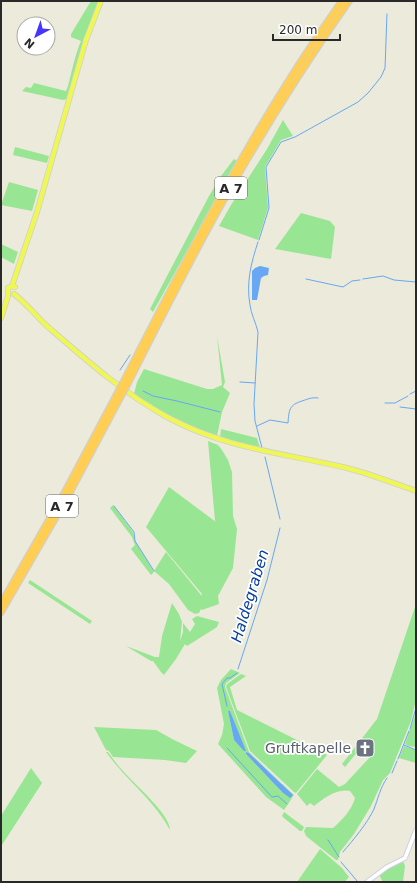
<svg xmlns="http://www.w3.org/2000/svg" width="417" height="883" font-family="'DejaVu Sans',sans-serif">
<rect width="100%" height="100%" fill="#eceada"/>
<!-- green -->
<path fill="#98e693" fill-rule="evenodd" d="M91 1H99L67 99 63 100 22 91 26 87 31 88 34 83 66 91 68 86C72 71 75 55 81 41L71 37V34Z
M283 120 293 136 281 140 265 167 268 208 258 240 219 226 231 205 267 149Z
M15 147 49 156 47 163 13 155Z
M234 159 237 161 153 312 150 309 166 278 209 196 221 176Z
M9 182 38 190 32 211 1 205Z
M301 213 330 221 335 227 331 259 275 249Z
M1 244 18 252 14 264 1 257Z
M217 336 225 382 223 387 230 393 222 412 217 436 204 431V432L165 413 134 394 137 382 144 369 207 389H213L222 385Z
M221 429 257 438 260 448 220 438Z
M208 441 218 445 222 450 228 460 232 472 233 516 237 529 233 568 218 596 219 604 202 610 201 609 199 613 195 614 188 610 169 584 154 571 166 552 201 595V596L202 594 146 527 169 487 216 522 215 521Z
M113 505 133 532 135 541 154 572 151 575 131 549 135 545 132 537 110 508Z
M30 580 92 621 90 624 28 583Z
M172 603 179 614 182 622 180 641 183 632V623L190 632 195 624 192 619 197 616 219 622 217 627 214 629 187 646 185 644 176 659 164 675 161 672 153 661H151L126 646 155 657H159L162 636Z
M415 607 416 608V700L411 721 390 773 383 780 371 806 354 834 340 852 338 860H336L306 836 304 831 306 827 333 828C343 819 351 811 355 798L350 791C337 788 324 798 314 806L310 803 307 806 297 794 317 769 339 787 345 784 370 757V750H359L345 767 342 764 377 719Z
M231 669 240 673 226 683 225 687 249 752 294 795 284 810 266 797 218 744 222 735 224 724 217 688 221 680ZM228 711H230L245 751 234 740ZM246 752 249 753 282 784V792L246 754Z
M241 674 246 676 230 687 237 710 327 755 296 793 294 792 250 751 226 687 227 684Z
M416 712V747L408 746 405 744Z
M94 727 156 730 174 740 197 751 186 763 165 760 113 757 109 751 106 750Z
M404 746 416 750V763L399 758Z
M106 752H108C113 759 118 766 124 772 135 785 170 814 170 830 154 800 126 780 106 752Z
M31 768 42 783 2 845 1 844V816Z
M284 812 304 827 302 831H300L284 818 282 816Z
M320 849 342 868 349 877 345 882H297Z
M403 861 405 866 403 882H383L379 875 388 868Z"/>
<!-- water -->
<path fill="#67a7f4" d="M260 266 269 268 268 275 264 276 261 278 257 300H252V271L255 268Z
M228 711H230L246 751H244L234 740Z
M246 752 249 753 293 795 290 798 282 792 246 754Z"/>
<g fill="none" stroke-linecap="round" stroke-linejoin="round">
<!-- stream -->
<path stroke="#67a7f4" stroke-width="1" d="M259 240 269 208 266 167 281 142 295 137 358 102 368 93 381 77 385 68 387 14
M258 242C251 263 246 283 250 305 251 314 256 323 258 332L254 404 255 421 262 448
M306 279 343 287 352 281 360 280
M363 279 383 276 394 280 416 282
M120 370 130 355
M240 382 255 383
M143 391 153 396 177 401 220 412
M410 394 416 391
M385 403H395L408 396
M400 407 416 409
M257 426 270 420 288 423C289 410 289 405 302 401 308 399 312 397 318 398
M265 457 280 519
M114 506 134 532 135 541 154 571
M238 669 267 580 280 528
M227 706 222 684 227 678H230L237 673
M410 729 416 708
M404 745 416 750
M227 748 272 797 278 796 287 804
M398 759 409 731
M392 773 397 761
M328 840 339 857
M343 852C353 840 367 824 374 809 378 799 380 788 387 778
M341 862 358 882"/>
<defs>
<path id="minor" d="M367 882 387 867 405 858 416 830"/>
<path id="major" d="M12 286 37 212 86 40 101 1
M14 294C26 303 36 316 47 326 85 359 123 393 167 417 226 449 284 453 347 468 371 474 393 483 416 491
M1 318 8 296V288L12 286 15 287"/>
<path id="highway" d="M124 381C190 251 257 120 342 1
M128 383C159 322 190 260 223 201 262 132 304 65 349 1
M1 604 65 492 116 396
M1 612 68 496 120 398"/>
</defs>
<!-- minor casing -->
<use href="#minor" stroke="#d1cfe3" stroke-width="5.5"/>
<!-- major casing -->
<use href="#major" stroke="#d0d0d0" stroke-width="6"/>
<!-- highway casing -->
<use href="#highway" stroke="#d0d0d0" stroke-width="8"/>
<!-- minor -->
<use href="#minor" stroke="#fff" stroke-width="3.5"/>
<!-- major -->
<use href="#major" stroke="#eff754" stroke-width="4.5"/>
<!-- highway -->
<use href="#highway" stroke="#ffce52" stroke-width="5.5"/>
<defs>
<path id="highway-bridge" d="M116 396 124 381
M120 398 128 383"/>
</defs>
<!-- highway-bridge casing -->
<use href="#highway-bridge" stroke="#d0d0d0" stroke-width="8" stroke-linecap="butt"/>
<!-- highway-bridge -->
<use href="#highway-bridge" stroke="#ffce52" stroke-width="5.5"/>
</g>
<!-- icons -->
<defs>
<symbol id="church-square" viewBox="-11 -11 22 22"><rect x="-9" y="-9" width="18" height="18" rx="4" fill="#6b7280" stroke="#fff"/><path d="M-1.2-6h2.4v3.5h3.3v2.4h-3.3V6h-2.4V-.1h-3.3v-2.4h3.3Z" fill="#fff"/></symbol>
</defs>
<g fill-rule="evenodd">
<use href="#church-square" x="354" y="737" width="22" height="22"/>
</g>
<g text-anchor="middle" stroke-width="3.5" stroke-linejoin="round" paint-order="stroke">
<!-- shield labels -->
<g fill="#fff" stroke="#696969" stroke-width="1">
<rect x="215" y="177" width="32" height="22" rx="3"/>
<rect x="46" y="495" width="32" height="22" rx="3"/>
</g>
<g font-size="13" font-weight="bold" fill="#292929">
<text x="231" y="193">A 7</text>
<text x="62" y="511">A 7</text>
</g>
<!-- worship labels -->
<g font-size="14" fill="#5b616d" stroke="#fff" text-anchor="end">
<text x="351" y="753">Gruftkapelle</text>
</g>
<!-- water labels -->
<g font-size="15" font-style="italic" fill="#0740a0" stroke="#fff">
<text transform="translate(250 596) rotate(-73)" y="5">Haldegraben</text>
</g>
</g>
<!-- border -->
<rect width="417" height="883" fill="none" stroke="#292929" stroke-width="4"/>
<!-- north arrow -->
<g transform="translate(36 36) rotate(221)"><circle r="19" fill="#ffffff" stroke="#a9a9a9"/>
<path d="M0-3L7 15L0 10L-7 15Z" fill="#4834ff"/>
<text y="-6" font-size="11" font-weight="bold" text-anchor="middle" fill="#292929">N</text>
</g>
<!-- scale -->
<path d="M273 34v6h67v-6" fill="none" stroke="#292929" stroke-width="2"/>
<text x="279" y="34" font-size="12" fill="#292929" stroke="#ffffff" stroke-width="3" paint-order="stroke">200 m</text>
</svg>
